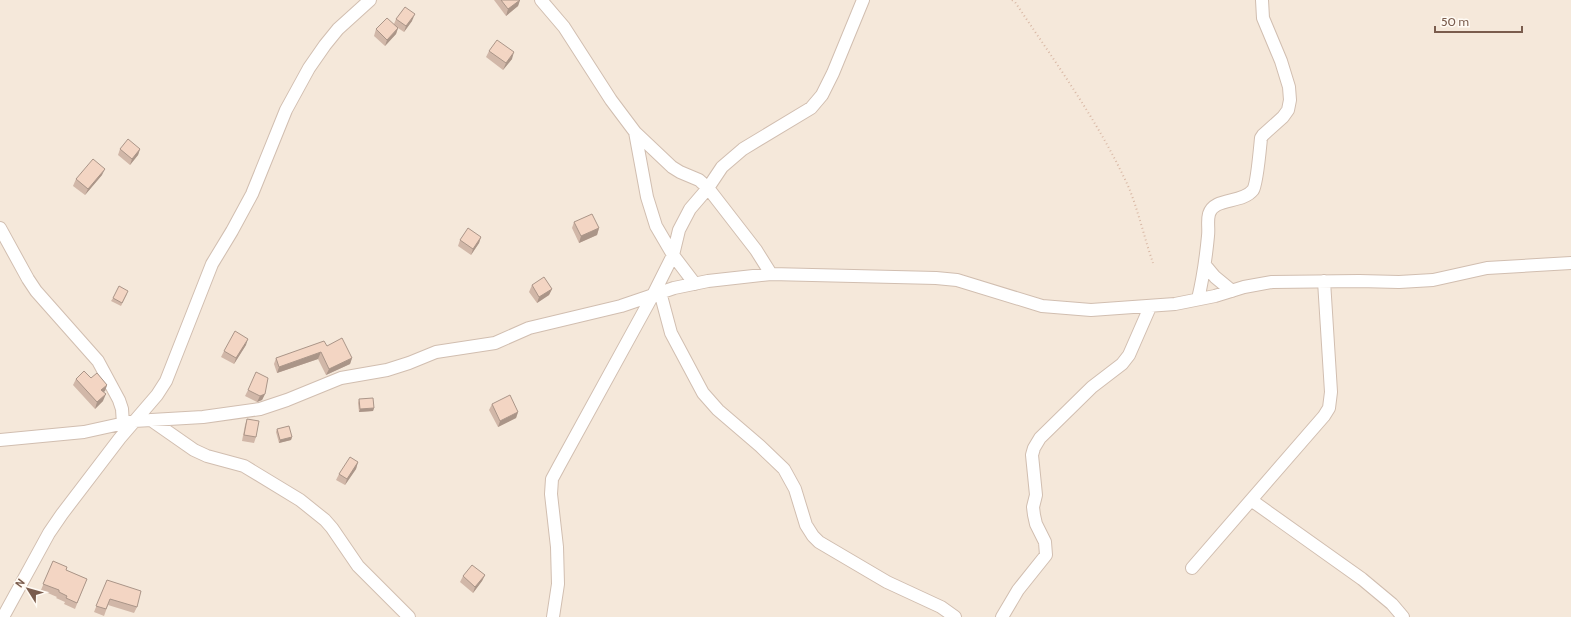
<svg xmlns="http://www.w3.org/2000/svg" width="1571" height="617" font-family="Cabin,sans-serif">
<rect width="100%" height="100%" fill="#fdf6ec"/>
<!-- residential -->
<path fill="#f5e8da" d="M0 0H1571V617H0Z"/>
<g fill="none" stroke-linecap="round" stroke-linejoin="round">
<defs>
<path id="minor" d="M541 0 564 27 611 100 635 132 672 167 680 172 699 180 708 188 756 250 771 274
M635 132 647 197 656 226 673 255 695 284
M0 228 28 279 36 291 98 361 119 400 122 409 123 424
M1205 265 1215 277 1232 291
M660 292 671 333 703 393 718 410 760 446 784 469 795 489 806 525 813 536 819 542 887 582 941 607 955 617
M1198 299C1203 278 1206 257 1208 236 1209 229 1207 221 1209 214 1214 197 1242 204 1253 190 1257 184 1260 148 1261 138L1263 135 1283 117 1288 110 1290 100 1289 87 1281 61 1263 18 1262 0
M151 420 194 450 207 456 244 466 300 500 325 520 332 528 358 566 409 617
M0 440 84 432 134 421 203 417 260 409 287 400 341 378 387 370 409 363 436 352 495 343 529 328 621 306 674 288 708 281 771 274 936 278 957 280 1042 306 1091 310 1175 304 1215 296 1244 287 1272 282 1359 281 1399 282 1433 280 1487 268 1571 263
M1251 500 1362 579 1392 604 1403 617
M1192 568 1324 416 1329 408 1331 392 1324 281
M3 617 49 533 62 514 120 438 157 395 166 381 212 264 232 231 252 194 286 110 309 68 325 45 338 29 370 0
M553 617 558 584 557 547 551 494 552 479 559 466 654 293 673 255 679 230 690 209 708 188 722 167 743 149 811 108 822 95 833 73 863 0
M1002 617 1018 590 1046 555 1045 542 1036 524 1034 515 1033 507 1036 495 1032 455 1034 448 1040 438 1092 387 1122 364 1129 355 1150 307"/>
</defs>
<!-- minor casing -->
<use href="#minor" stroke="#d1beb0" stroke-width="14"/>
<!-- path -->
<path stroke="#d9b8a5" stroke-width="2" stroke-dasharray="1 3" stroke-linecap="butt" d="M1012 0 1015 2C1055 62 1099 122 1129 188 1138 210 1145 240 1153 263"/>
<!-- minor -->
<use href="#minor" stroke="#fff" stroke-width="12"/>
</g>
<!-- wall -->
<path fill="#d1b7a8" d="M494 0H520L518 6 506 16Z
M396 19 412 21 404 32 398 28 396 34 385 46 374 36 376 29 394 24Z
M489 51 512 59 503 70 486 57Z
M120 149H140L138 155 130 165 118 155Z
M102 175 85 195 73 186 76 179Z
M574 222 599 228 597 235 579 243 572 228Z
M481 237 479 243 471 255 458 246 460 240Z
M532 285 552 289 549 295 537 303 529 292Z
M127 294 121 306 111 301 113 298Z
M246 345 234 364 221 357 224 351Z
M327 346 352 358 350 364 326 375 318 359 277 373 274 364 276 358Z
M91 378 107 385 105 391 103 392V401L95 409 73 385 76 379Z
M248 390 265 394 262 400 257 402 245 396Z
M359 399 374 408 373 411 359 412 358 403Z
M492 404 518 412 516 418 498 427 489 410Z
M247 419 256 437 254 443 242 441 245 425Z
M277 429 292 437 291 440 279 443 276 432Z
M358 462 356 469 345 485 336 480 339 474Z
M53 561 66 570 87 579 75 609 64 604 65 602 56 598 57 597 41 590Z
M485 575 482 581 473 593 460 582 463 576Z
M107 580 137 607 134 613 108 605 104 616 94 612Z"/>
<!-- shaded-wall -->
<path fill="#aa9588" d="M520 0 518 6 506 16 508 9Z
M415 14 412 21 404 32 406 26Z
M398 28 396 34 385 46 387 40Z
M514 52 512 59 503 70 506 63Z
M140 149 138 155 130 165 132 159Z
M105 169 102 175 85 195 88 189Z
M599 228 597 235 579 243 581 236Z
M481 237 479 243 471 255 473 249Z
M552 289 549 295 537 303 539 297Z
M248 339 246 345 234 364 236 358Z
M321 352 318 359 277 373 279 367Z
M352 358 350 364 326 375 329 369Z
M107 385 105 391 99 396 101 390Z
M106 394 103 401 95 409 97 402Z
M265 394 262 400 257 402 260 396Z
M374 408 373 411 359 412 360 409Z
M518 412 516 418 498 427 500 421Z
M292 437 291 440 279 443 280 440Z
M358 462 356 469 345 485 347 479Z
M485 575 482 581 473 593 475 587Z"/>
<!-- building -->
<path fill="#f3d5c3" stroke="#aa9588" d="M501 0H520L508 9Z
M405 7 415 14 406 26 396 19Z
M387 18 398 28 387 40 376 29Z
M497 40 514 52 506 63 489 51Z
M128 139 140 149 132 159 120 149Z
M93 159 105 169 88 189 76 179Z
M592 214 599 228 581 236 574 222Z
M468 228 481 237 473 249 460 240Z
M544 277 552 289 539 297 532 285Z
M119 286 128 291 122 303 113 298Z
M235 331 248 339 236 358 224 351Z
M342 338 352 358 329 369 321 352 279 367 276 358 324 341 327 346Z
M84 371 91 378 97 373 107 385 101 390 106 394 97 402 76 379Z
M256 372 268 378 265 394 260 396 248 390Z
M510 395 518 412 500 421 492 404Z
M373 398 374 408 360 409 359 399Z
M247 419 259 421 256 437 244 435Z
M289 426 292 437 280 440 277 429Z
M350 457 358 462 347 479 339 474Z
M53 561 67 567 66 570 87 579 77 603 66 598 67 596 59 592V590L43 584Z
M472 565 485 575 475 587 463 576Z
M107 580 141 591 137 607 110 599 106 609 96 606Z"/>
<!-- north arrow -->
<g transform="translate(28 589) rotate(307)" stroke="#fffaf3" stroke-width="3" paint-order="stroke">
<path d="M0-3L7 15L0 10L-7 15Z" fill="#7a5c4d"/>
<text y="-6" font-size="11" font-weight="bold" text-anchor="middle" fill="#7a5c4d">N</text>
</g>
<!-- scale -->
<path d="M1435 26v6h87v-6" fill="none" stroke="#7a5c4d" stroke-width="2"/>
<text x="1441" y="26" font-size="12" fill="#7a5c4d" stroke="#fffaf3" stroke-width="3" paint-order="stroke">50 m</text>
</svg>
